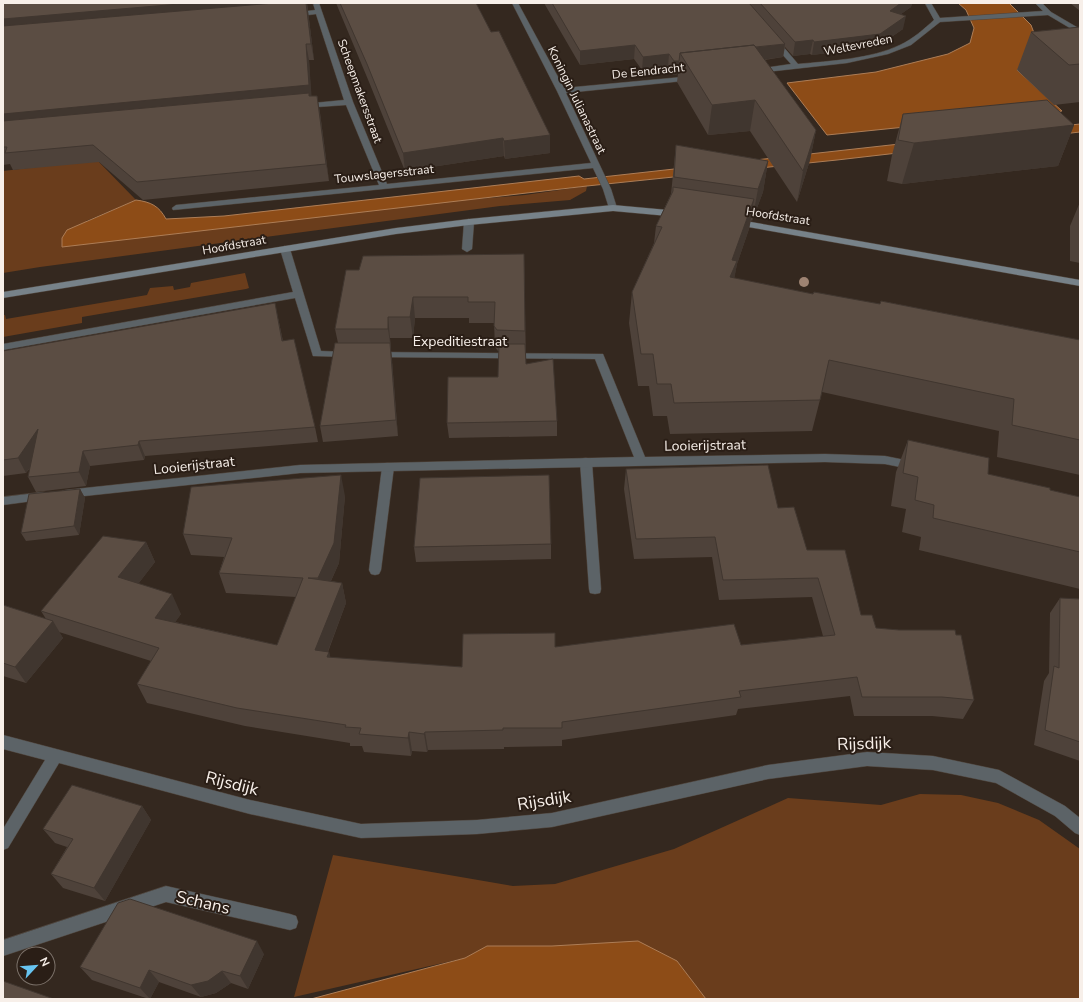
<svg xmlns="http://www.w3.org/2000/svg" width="1083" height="1002" font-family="'Nunito Sans',sans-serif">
<rect width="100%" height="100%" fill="#34281f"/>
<!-- green -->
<path fill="#6a3d1c" d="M97 160 136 200 86 221 170 234 452 201 525 195 587 186 586 191 570 200 500 206 40 267 3 273V171Z
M245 273 249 288 246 289 82 317V323L3 337V315H5L6 319 147 295 150 288 173 286 174 290 190 287 191 283Z
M920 794 961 795 998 803 1039 820 1080 849V999H706L677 961 552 946H487L465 958 294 997 333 855 513 886 555 884 674 849 788 798 881 805Z"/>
<!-- water -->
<path fill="#8d4c17" stroke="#ad7d56" d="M958 3H1009L1031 25 1037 41 1034 55 1017 70 1062 111 827 135 787 83 876 72 948 54 970 43 974 28 966 10Z
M1080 124V132L837 160 587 186 62 247V238L67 230 136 200C151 202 159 206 166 219L224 216 579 176 584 179Z
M638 941 677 961 706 999H311L465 958 487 946H552Z"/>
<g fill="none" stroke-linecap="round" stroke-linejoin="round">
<defs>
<path id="lane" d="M586 458 590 459 592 462 601 589 600 593 595 594 590 593 589 589 580 462 582 459Z
M388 463 392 464 394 467 381 570 379 574 375 575 371 574 369 570 382 467 384 464Z"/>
<path id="street" d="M313 3H319L353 102 387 184 591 163 557 91 512 3H518L564 88 693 76 697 78 693 80 566 93 611 189 617 208 616 210H610L609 208 603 189 593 168 173 210 172 208 176 205 379 185 346 105 303 108 299 106 303 104 344 100 316 14 293 17 290 15 293 13 315 10Z
M925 3H931L940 18 1043 11 1035 3H1042L1051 12 1080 29V34L1048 15 940 22 911 45 888 54 847 63 757 73 753 71 757 69 791 64 769 40 773 38H776L798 64C830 61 871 59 900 45 913 39 924 29 934 20Z
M469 219 474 222 472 249 467 252 462 249 464 222Z
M285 246 290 249 321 351 348 352 353 355 352 357 313 356 295 298 3 350V344L293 292 280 249Z
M376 352 603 354 645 457 825 454 885 456 915 462 919 463 921 466 919 469 915 470 885 464 825 462 300 473 66 498 62 497 60 494 62 491 66 490 300 465 634 457 595 359 372 357 371 355Z
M44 492 48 493 50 496 48 499 3 505V497Z
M3 735 250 800 361 824 477 820 552 813 768 765 867 752 933 756 999 770 1065 806 1080 818V835L1075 833 1055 816 996 783 933 770 867 766 768 779 552 827 477 834 361 838 250 814 59 763 8 848 3 850V829L45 760 3 749Z
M166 886 290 914 296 916 298 922 296 928 290 930 166 902 3 956V940Z"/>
<path id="secondary" d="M613 205 679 211 684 214 679 217 613 211 469 225 396 234 3 298V292L396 228 469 219Z
M734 219 1080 280V286L731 224 729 222 731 220Z"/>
</defs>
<!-- lane casing -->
<use href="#lane" stroke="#4f443b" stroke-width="1"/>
<!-- street casing -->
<use href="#street" stroke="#4f443b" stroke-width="1"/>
<!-- secondary casing -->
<use href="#secondary" stroke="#4f443b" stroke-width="1"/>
<!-- lane -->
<use href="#lane" fill="#5c6367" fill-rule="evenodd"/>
<!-- street -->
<use href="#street" fill="#5c6367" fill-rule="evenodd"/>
<!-- secondary -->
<use href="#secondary" fill="#778289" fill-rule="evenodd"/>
</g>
<!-- trees -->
<circle fill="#9e8372" cx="804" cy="282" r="5"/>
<!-- wall -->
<path fill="#4e423a" d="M3 3H307L314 60H309L311 96H317L320 113 329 181 143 200 99 162 13 170 10 164 3 165Z
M336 3H476L491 32 550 135V153L505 159 504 156 405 171 369 82Z
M544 3H912L911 7 901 14 903 29 877 47 812 55 810 54 793 56 785 47 783 57 765 60 816 130 810 160 797 202 750 131 708 135 677 82 678 74 673 75 668 67 642 70 634 59 580 65Z
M1070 3H1080V11Z
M1080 27V102L1054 105 1017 70 1031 32Z
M903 114 1074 125 1058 166 902 184 887 181 892 155Z
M676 145 768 161 763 192 752 221 751 220 749 229 737 264 734 278 813 294 880 304 881 301 1080 340V475L997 457 999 431 822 392 812 431 670 434 667 416H653L649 386H638L629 323 632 292 654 243 656 226 671 194Z
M1080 202V263L1070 261V226Z
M524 254 526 364 557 421V436L449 438 447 423 498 377 499 351H498L495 347 494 323H469V318H415L413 338H390L391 350 398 436 323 442 320 426 338 343 335 329 359 270Z
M278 318 283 341 315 427 318 442 145 456 144 460 90 466 86 486 36 492 28 477 31 467 26 473 3 476V351Z
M908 440 988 474 1050 490 1080 497V589L919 550 921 537 902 532 906 509 891 506 896 472Z
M626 469 778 508 807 550 861 615 876 628 956 635 974 700 963 719 932 716H854L850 696 738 709 736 715 562 740V746L504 747V749L428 750 427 752 412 751 411 756 364 752 362 746H350V743L245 726 147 703 137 684 151 661 59 632 63 638 26 683 3 676V605L46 619 41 611 146 542 155 562 138 584 181 614 175 622 277 645 296 597 226 593 219 573 224 557 191 555 183 534 345 496 339 563 331 581 342 583 346 603 328 652H329L330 658 462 667 555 647 741 645 823 636 812 597 719 600 712 557 634 559 624 489Z
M80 489 85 498 79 535 26 541 21 533Z
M551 544V559L416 562 414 547Z
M1060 598 1080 599V761L1034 745 1044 681 1049 673 1050 613Z
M142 806 151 820 105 901 63 888 51 874 67 847 55 843 43 829Z
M264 954 248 989 231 983 216 993 201 997 159 982 150 999H149L92 980 80 967Z"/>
<!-- shaded-wall -->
<path fill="#40362f" d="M191 3H307L314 60 311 44 3 36V19Z
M901 3H912L911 7 887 24 890 11Z
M906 16 903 29 877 47 812 55 814 42Z
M813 40 810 54 793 56 795 42Z
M306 44 309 60 312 102 3 132V114Z
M785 44 783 57 746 62 744 49Z
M635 45 634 59 580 65V51Z
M669 54 668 67 642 70 643 57Z
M674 61H679L678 74 673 75Z
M317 96 320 113 329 181 326 164Z
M755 100 750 131 708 135 712 105Z
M1074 125 1058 166 902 184 914 143Z
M816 130 810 160 797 202 803 171Z
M550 135V153L505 159 504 141Z
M503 138 504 156 405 171 403 153Z
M768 161 763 192 752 221 758 189Z
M754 199 749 229 737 264 732 292 725 309 732 260Z
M413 297 415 318 413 338 410 317Z
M275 303 278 318 286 356 282 341Z
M388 317 390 338 391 350 388 329Z
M390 343 392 359 398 436 396 420Z
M38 429 46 444 26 473 18 458Z
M139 441 145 456 144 460 138 445Z
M83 451 90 466 86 486 79 472Z
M341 475 345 496 339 563 323 598 318 578Z
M80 489 85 498 79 535 74 526Z
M146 542 155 562 128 597 118 577Z
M342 583 346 603 321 669 315 650Z
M172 594 181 614 165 637 155 618Z
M53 621 63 638 26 683 15 667Z
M329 652 334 671 327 657Z
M409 732 412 751 411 756 408 738Z
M425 732 428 750 427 752 424 734Z
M142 806 151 820 105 901 94 888Z
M257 941 264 954 248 989 240 976Z
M149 970 159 982 150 999 140 988Z
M222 971 231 983 216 993 201 997 191 985Z"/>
<!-- building -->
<path fill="#5b4d43" stroke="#40362f" d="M3 3H191L3 19Z
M274 3H306L311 44H306L309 85 3 114V26Z
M340 3H476L491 32 499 31 550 135 504 141 503 138 403 153 367 64Z
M552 3H749L785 44 756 47 754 45 680 53 679 61H674L669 54 643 57 635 45 580 51Z
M760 3H901L890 11 906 16 880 34 814 42 813 40 795 42Z
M1080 27V64L1069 65 1031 32Z
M754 45 816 130 803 171 755 100 712 105 680 53Z
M309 93V96H317L326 164 137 182 93 145 5 153 7 147H3V121Z
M1047 100 1074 125 914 143 898 140 903 114Z
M676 145 768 161 758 189 674 177Z
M673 187 754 199 732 260 737 261 730 277 813 294 814 292 880 304 881 301 1080 340V440L1012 425 1014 399 829 360 820 400 674 403 671 384H657L653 354H641L632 292 662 227 656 226 673 191Z
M524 254 525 331 497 330 494 326 495 302H468V297H413L410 317H388V329H335L346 270H359L363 256Z
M275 303 282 341 294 339 315 427 139 441 138 445 83 451 79 472 28 477 38 429 18 458 3 460V351Z
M335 343H390L396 420 320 426Z
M499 344H525L526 364 553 359 557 421 447 423 448 377H498Z
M908 440 989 458 988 474 1050 488V490L1080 497V552L933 518 934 505 915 500 918 477 903 473Z
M768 465 778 508 794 507 807 550H845L861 615H872L876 628 899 630H955L956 635H961L974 700 942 697H862L857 677 739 691 741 697 562 722V728H503V730L425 732 424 734 409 732 408 738 359 734 361 728 345 727 346 725 237 708 137 684 159 648 41 611 103 536 146 542 118 577 172 594 155 618 277 645 303 578 219 573 232 538 183 534 191 487 341 475 334 543 318 578H308L342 583 315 650 329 652 327 657 462 667 463 634 555 633V647L734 624 741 645 835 635 818 578 723 580 715 537 636 539 626 469Z
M549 475 551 544 414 547 420 478Z
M80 489 74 526 21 533 29 494Z
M1060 598 1080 599V742L1045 730 1054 666 1059 668Z
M3 605 53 621 15 667 3 663Z
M72 785 142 806 94 888 51 874 73 839 43 829Z
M130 899 257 941 240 976 222 971 208 981 191 985 149 970 140 988 80 967 118 903Z
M3 981 54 999H3Z"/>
<g text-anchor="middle" stroke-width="4" stroke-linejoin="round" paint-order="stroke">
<!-- far-street labels -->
<g font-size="12" fill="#f7efe9" stroke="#2a1e16">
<text transform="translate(858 45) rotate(-11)" y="4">Weltevreden</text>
<text transform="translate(648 71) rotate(-6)" y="4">De Eendracht</text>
<text transform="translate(360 91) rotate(70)" y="4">Scheepmakersstraat</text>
<text transform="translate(577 100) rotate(64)" y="4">Koningin Julianastraat</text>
<text transform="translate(384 174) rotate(-6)" y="4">Touwslagersstraat</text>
<text transform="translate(778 216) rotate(9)" y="4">Hoofdstraat</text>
<text transform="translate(234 245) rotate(-10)" y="4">Hoofdstraat</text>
</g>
<!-- street labels -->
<g font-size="14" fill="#f7efe9" stroke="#2a1e16">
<text x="460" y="346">Expeditiestraat</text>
<text transform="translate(705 445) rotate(-1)" y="5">Looierijstraat</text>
<text transform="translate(194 465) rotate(-6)" y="5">Looierijstraat</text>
</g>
<!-- near-street labels -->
<g font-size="17" fill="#f7efe9" stroke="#2a1e16">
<text transform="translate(864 743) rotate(-2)" y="6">Rijsdijk</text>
<text transform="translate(232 783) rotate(14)" y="6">Rijsdijk</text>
<text transform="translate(544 800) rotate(-9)" y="6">Rijsdijk</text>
<text transform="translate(203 902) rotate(13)" y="6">Schans</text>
</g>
</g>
<!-- border -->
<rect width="1083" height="1002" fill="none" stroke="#f7efe9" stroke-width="8"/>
<!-- north arrow -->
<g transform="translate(36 966) rotate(64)"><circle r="19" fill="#2a1e16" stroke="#7c726a"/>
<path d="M0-3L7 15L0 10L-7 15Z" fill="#67c4f0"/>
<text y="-6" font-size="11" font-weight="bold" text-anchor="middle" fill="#f7efe9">N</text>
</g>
</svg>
